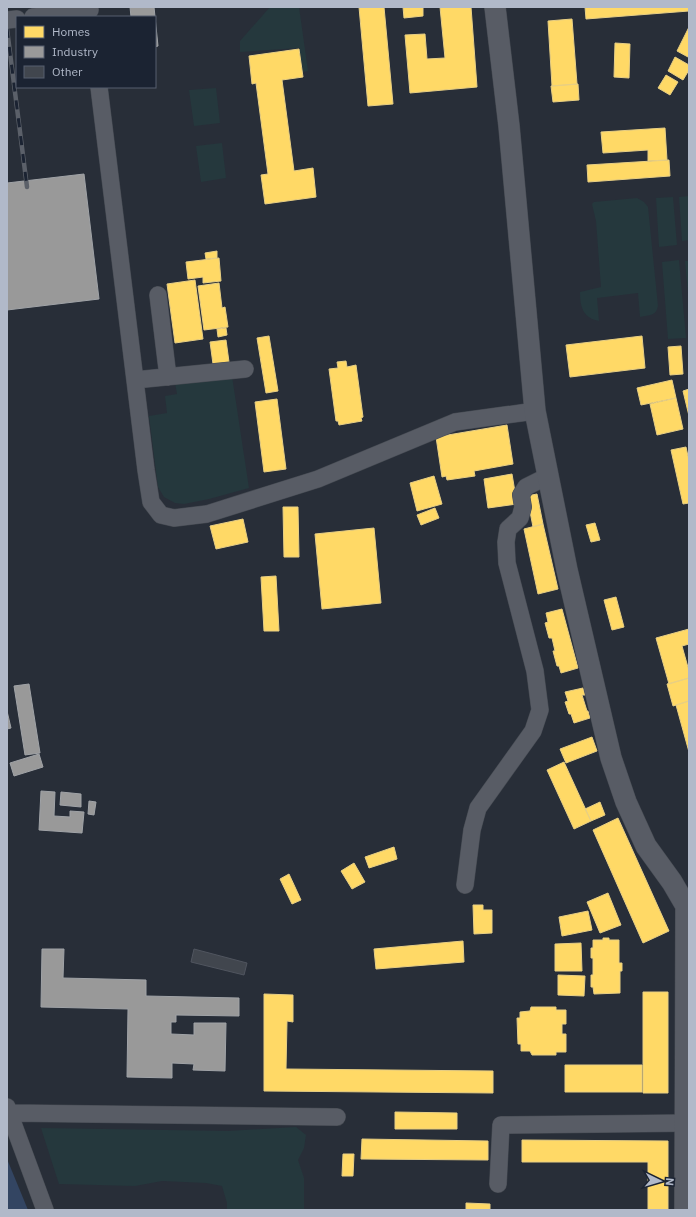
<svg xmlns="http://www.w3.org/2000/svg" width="696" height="1217" font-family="'IBM Plex Sans',sans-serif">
<rect width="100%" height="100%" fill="#282e38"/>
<!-- green -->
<path fill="#25383d" d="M270 7H299L308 71 303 72 299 48 240 52V41Z
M216 88 220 123 194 126 189 90Z
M222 143 226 178 201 182 196 146Z
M689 196V240L682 241 679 197Z
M673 197 677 245 659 247 656 198Z
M637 198 644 202 648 207 658 306C656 316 650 315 640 317L638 293 597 298 599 321C583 318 580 307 580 292L601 287 596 221 592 204 594 202Z
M679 260 686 338 668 339 662 262Z
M685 261H689V304Z
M232 376 249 488 209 499 184 504 175 503 164 497 158 487 149 416 167 413 165 396 177 394 175 383Z
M296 1127 306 1135 304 1148 298 1160 304 1178V1210H227V1203L222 1186 206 1183 162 1181 135 1186 59 1184 41 1128 228 1131Z"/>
<!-- water -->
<path fill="#334562" d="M7 1159 28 1210H7Z"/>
<!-- homes -->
<path fill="#ffd966" stroke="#e8cf84" d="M359 7H384L393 104 368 106Z
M403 7H423V16L404 18Z
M440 7H471L477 87 410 93 405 35 425 34 427 59 445 58Z
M585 7H689V11L586 19Z
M572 19 577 84 552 86 548 21Z
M689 27V55L688 57 677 51Z
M615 43 630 44 629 78 614 77Z
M299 49 303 77 282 80 294 171 313 168 316 197 265 204 261 175 268 174 256 83 252 84 249 56Z
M675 57 689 65V70L683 80 668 71Z
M666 75 678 82 670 95 658 88Z
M578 84 579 100 553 102 551 86Z
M665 128 667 160 648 161V150L603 153 601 132Z
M669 160 670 176 588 182 587 165Z
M217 251V258L206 259 205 253Z
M219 258 221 281 203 283V277L188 279 186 262Z
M195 280 203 339 175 343 167 284Z
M219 283 222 308 225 307 228 327 204 330 198 286Z
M226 328 227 335 218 337 217 329Z
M269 336 278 391 266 393 257 338Z
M642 336 645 368 570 377 566 345Z
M226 340 229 362 213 364 210 342Z
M681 346 683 374 670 375 668 347Z
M346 361 347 367 356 365 363 417 361 418 362 421 339 425 338 421H336L329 369 338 368 337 362Z
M672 380 676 398 641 405 637 388Z
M689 389V416L683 391Z
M676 398 683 429 657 435 650 404Z
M277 399 286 469 264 472 255 402Z
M507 425 513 464 474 471 475 476 447 480 446 476 442 477 436 437Z
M686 447 689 461V503L683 504 671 450Z
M512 474 517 504 488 508 484 479Z
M434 476 442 504 417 511 410 483Z
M537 494 543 524 533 527 527 496Z
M283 507H298L299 557H284Z
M435 508 439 518 421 525 417 515Z
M243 519 248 542 216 549 210 526Z
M595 523 600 540 591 542 586 525Z
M543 524 558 589 538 594 524 529Z
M374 528 381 603 322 609 315 534Z
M276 576 279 631H264L261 577Z
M616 597 624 627 612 630 604 600Z
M562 609 578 668 561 673 559 666H557L553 651H555L552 638H549L545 623 548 622 546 613Z
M689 629V644L682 646 689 671V678L669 684 656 638Z
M689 678V701L673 706 667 684Z
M583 688 585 695H582L587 711H588L590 718 574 723 571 714H569L565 702 568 701 565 692Z
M689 701V752L676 705Z
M592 737 597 751 566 763 560 749Z
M564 762 591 821 574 829 547 770Z
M600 802 605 815 591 821 585 809Z
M618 818 669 931 643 943 593 830Z
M394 847 397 859 369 868 365 857Z
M354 863 365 882 352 889 341 871Z
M289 874 301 900 292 904 280 879Z
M608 893 621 925 600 933 587 902Z
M473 905H483V910H492V933L474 934Z
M588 911 592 930 562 936 559 917Z
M603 938H609V940H619V963H622V971H620V993L594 994 593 987H591V975H593V958H591V948H593V940H603Z
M463 941 464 962 376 969 374 949Z
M581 943 582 971H555V944Z
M558 975 585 976 584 996 558 995Z
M643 992H668V1093H643Z
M264 994 293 995V1022L287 1021 286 1069 493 1071V1093L264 1091Z
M531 1007H556V1010H566V1024H562V1034H566V1052H556V1055H532L530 1051H521V1044H518L517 1018H520V1012L530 1011Z
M565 1065H642V1092H565Z
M395 1112 457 1113V1129H395Z
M362 1139 488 1141V1160L361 1159Z
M522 1140 668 1141V1210H648V1162H522Z
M343 1154H354L353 1176H342Z
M466 1203 490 1204V1210H466Z"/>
<!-- industry -->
<path fill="#999" stroke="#a0a3a7" d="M130 7H154L158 46 155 47V17H131Z
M84 174 99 299 7 310V183Z
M29 684 40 753 25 755 14 686Z
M7 711 11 728 7 729Z
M39 754 43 767 14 776 10 763Z
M41 791 55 792 54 816 70 817V811L84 812 82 833 39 830Z
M61 792 81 794V807L60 805Z
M89 801 96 802 94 815 88 814Z
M42 949H64L63 978 146 980V996L239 998V1016L176 1015V1022H171V1034L194 1035V1023H226L225 1071 193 1070 194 1064 172 1063V1078L127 1077 128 1009 41 1007Z"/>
<!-- building -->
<path fill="#41464e" stroke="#50555f" d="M194 949 247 963 244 975 191 962Z"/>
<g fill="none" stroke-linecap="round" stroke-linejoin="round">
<defs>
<path id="minor" d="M33 17 90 10
M7 20 17 19
M99 87 146 470 151 502 161 515 174 518 207 514 318 479 455 422 535 411
M158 295 168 377
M135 380 245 369
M465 885 472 830 478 808 533 731 540 710 535 671 507 563 506 542 508 529 520 518 523 507 521 495 526 487 548 476
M7 1107 45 1210
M10 1113 337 1117
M498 1184 501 1125 689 1123"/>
<path id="tertiary" d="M495 7 509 126 535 411 567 570 611 758 626 802 646 846 672 882 686 906 685 1210"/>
</defs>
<!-- minor casing -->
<use href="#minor" stroke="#444951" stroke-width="18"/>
<!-- tertiary casing -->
<use href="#tertiary" stroke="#444951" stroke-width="22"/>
<!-- minor -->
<use href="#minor" stroke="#585c65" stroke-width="17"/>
<!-- tertiary -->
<use href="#tertiary" stroke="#585c65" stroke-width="21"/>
<defs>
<path id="rail" d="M7 29 27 187"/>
</defs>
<!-- rail casing -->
<use href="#rail" stroke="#5b6069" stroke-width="4.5"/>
<!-- rail -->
<use href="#rail" stroke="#1b2332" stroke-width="3" stroke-dasharray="9" stroke-linecap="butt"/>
</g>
<!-- border -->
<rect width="696" height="1217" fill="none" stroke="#b1b9c9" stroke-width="16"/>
<!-- legend -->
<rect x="16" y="16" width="140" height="72" fill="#1b2332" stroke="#575f6e"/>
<rect x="24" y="26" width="20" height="12" fill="#ffd966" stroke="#575f6e"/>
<text x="52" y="36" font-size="12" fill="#b1b9c9">Homes</text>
<rect x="24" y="46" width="20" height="12" fill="#999999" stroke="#575f6e"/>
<text x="52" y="56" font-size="12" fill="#b1b9c9">Industry</text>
<rect x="24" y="66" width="20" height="12" fill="#41464e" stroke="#575f6e"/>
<text x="52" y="76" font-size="12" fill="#b1b9c9">Other</text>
<!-- north arrow -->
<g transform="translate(660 1181) rotate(95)" stroke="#1b2332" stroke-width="3" paint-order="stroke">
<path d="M0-3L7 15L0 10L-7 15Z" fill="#b1b9c9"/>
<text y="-6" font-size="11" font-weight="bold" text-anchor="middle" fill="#b1b9c9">N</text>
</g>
</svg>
